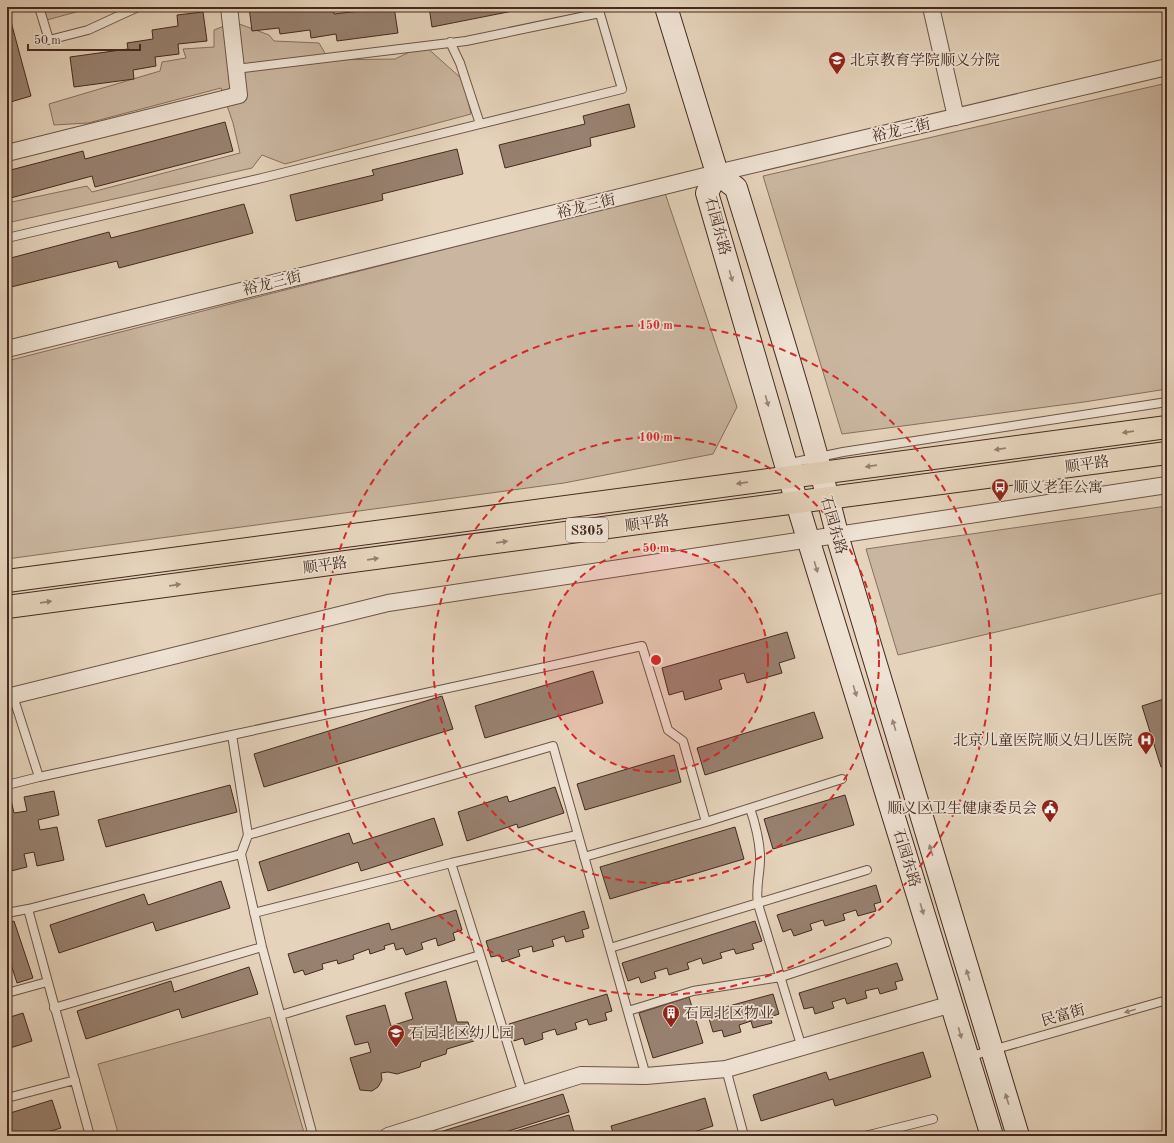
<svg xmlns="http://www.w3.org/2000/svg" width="1174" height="1143" font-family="'Old Standard TT','Noto Serif SC',serif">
<rect width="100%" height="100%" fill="#e5d3bb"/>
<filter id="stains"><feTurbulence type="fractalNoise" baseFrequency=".005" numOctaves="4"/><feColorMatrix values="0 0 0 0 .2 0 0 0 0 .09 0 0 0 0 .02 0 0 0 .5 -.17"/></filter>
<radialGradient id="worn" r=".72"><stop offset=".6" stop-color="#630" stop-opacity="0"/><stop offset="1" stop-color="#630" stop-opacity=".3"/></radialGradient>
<!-- green -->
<path fill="#cab6a0" stroke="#887060" d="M44 7H94L47 20Z
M234 22 269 35 274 41 319 43 329 60 395 59 424 45 463 80 471 114 285 164 262 155 252 168 7 223V203L87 186 92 192 240 153 233 123 221 88 88 123 54 125 49 104 160 71 162 62 186 58 183 49 214 47V30Z
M1167 83V389L1084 402 842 434 763 176Z
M665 193 737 407 713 454 564 483 7 559V361Z
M1167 506V592L898 655 866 549Z
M270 1017 305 1136H119L98 1064Z"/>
<!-- building -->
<path fill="#988170" stroke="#45291f" d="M7 7 31 96 7 103Z
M249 7H308L309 10 333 7 334 14 394 7 398 33 337 41 336 34 311 38 310 30 280 34 279 28 252 31Z
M429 7H513V11L432 27Z
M203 12 207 41 178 44 179 54 155 57 156 66 133 70 134 79 74 87 70 57 128 49 127 43 153 39 152 30 178 26 177 15Z
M629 104 635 127 590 138 591 146 505 168 499 145 585 124 583 116Z
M225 122 233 151 95 187 92 176 7 199V171L83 151 85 159Z
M457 149 463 174 382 194 383 200 296 221 290 195 374 175 372 170Z
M244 204 253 233 119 268 117 261 11 287 7 269V259L109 232 111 238Z
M787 632 795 658 779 663 782 673 747 683 744 673 719 680 722 689 685 700 683 691 669 695 662 668Z
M593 671 603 703 485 738 475 706Z
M442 696 453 729 264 787 254 754Z
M1167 698V765L1161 767 1142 706Z
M814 712 823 738 705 775 697 748Z
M674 755 681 782 585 810 577 784Z
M230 785 237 812 106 847 98 820Z
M555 787 564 813 518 828 517 824 467 841 458 812 507 796 509 802Z
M54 791 59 815 38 820 40 830 57 827 64 860 37 866 34 852 24 854 27 867 7 872V801L11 800 14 813 27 811 24 797Z
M845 795 854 825 773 849 764 819Z
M434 818 443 845 361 871 358 862 268 891 259 862 349 833 353 844Z
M735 827 744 859 610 899 600 867Z
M221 881 230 908 156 931 153 922 59 953 50 925 144 894 148 905Z
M876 885 881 902 874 904 876 911 858 916 856 910 843 914 845 920 825 926 823 920 810 924 812 930 794 936 791 929 783 932 777 915Z
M456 910 462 930 453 933 455 940 438 946 436 938 421 943 423 949 406 955 403 948 396 950 394 943 384 946 385 949 370 954 369 949 353 955 354 959 338 964 337 960 322 964 323 969 305 975 303 970 294 973 288 954 389 923 391 930Z
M584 911 589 928 582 930 584 937 566 942 564 936 552 940 554 946 533 952 532 946 518 950 520 956 502 962 500 955 491 957 486 941Z
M14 921 33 978 17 983 7 952V924Z
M755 921 762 941 752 944 754 949 736 954 734 949 720 953 722 958 703 964 701 958 687 963 689 969 669 975 667 968 654 972 656 978 641 983 639 977 628 981 622 963Z
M897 963 903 980 895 982 897 989 880 994 878 988 865 991 867 998 847 1004 845 998 832 1002 834 1008 815 1014 813 1007 804 1009 799 993Z
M249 967 258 994 182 1018 179 1009 86 1039 77 1011 171 981 174 992Z
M446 981 457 1022H468L474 1041 447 1049 446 1054 421 1062 420 1067 397 1074 388 1072 381 1073 382 1080 378 1087 372 1091 360 1090 350 1058 371 1052 368 1042 355 1045 346 1016 385 1005 391 1026 413 1019 405 993Z
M607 994 612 1011 605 1013 607 1020 589 1025 587 1019 575 1023 577 1029 557 1035 555 1029 542 1033 543 1039 525 1045 523 1038 514 1041 509 1024Z
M773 994 779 1014 770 1017 772 1023 753 1028 751 1021 739 1025 741 1032 724 1037 722 1030 713 1032 707 1012Z
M689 997 703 1043 653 1058 639 1013Z
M23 1013 32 1041 7 1049V1018Z
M923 1052 931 1077 835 1106 833 1099 761 1121 753 1095 826 1072 829 1080Z
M563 1094 569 1112 496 1135 495 1131 480 1136 430 1135Z
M705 1098 713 1126 681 1136H614L611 1126Z
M52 1100 61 1128 35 1136H7V1114Z
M569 1115 575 1136H499Z"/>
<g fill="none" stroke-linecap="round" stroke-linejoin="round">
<defs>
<path id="lane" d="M39 7 49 40 88 30 138 7
M450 42 460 63 480 124
M236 69 466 41 600 13
M7 238 266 177 622 89 598 7
M786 464 843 452 1167 402
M13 696 39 777 232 735 248 835 241 854 262 947 313 1136
M232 735 642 646 668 730 683 741 706 822
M7 785 39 777
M750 808C755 823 759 838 760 854 761 871 755 887 758 904L802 1048
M248 835 553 746 646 1076
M584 857 706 822 842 779
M28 909 241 854
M7 913 28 909 90 1136
M254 913 451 863 577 835
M610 948 867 870
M480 955 523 1094
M7 993 47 982
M54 1008 262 947
M628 1011 693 991 781 977 887 942
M281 1015 480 955 451 863
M968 1057 1167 1000
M726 1069 744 1136
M7 1098 75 1080
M865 1136 933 1119"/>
<path id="street" d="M931 7 956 117
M7 153 239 95 229 7
M7 349 717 173 1167 67
M7 697 388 603 1167 485
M388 1136 581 1075 646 1076 726 1069 952 1004"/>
<path id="secondary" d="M666 7 717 173
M717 173 736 188C772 305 810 423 839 542L1018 1136
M717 173 707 193 797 503 992 1136"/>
<path id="primary" d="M7 581 1167 427
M7 607 1167 453"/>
</defs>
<!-- lane casing -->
<use href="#lane" stroke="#6d5446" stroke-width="10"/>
<!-- street casing -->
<use href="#street" stroke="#6d5446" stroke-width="18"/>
<!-- secondary casing -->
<use href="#secondary" stroke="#45291f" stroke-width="24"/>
<!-- primary casing -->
<use href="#primary" stroke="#45291f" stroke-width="24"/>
<!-- lane -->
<use href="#lane" stroke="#eee2d3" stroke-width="8"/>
<!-- street -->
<use href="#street" stroke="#eee2d3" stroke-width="16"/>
<!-- secondary -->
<use href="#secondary" stroke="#eee2d3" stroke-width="22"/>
<!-- primary -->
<use href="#primary" stroke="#e5d3bb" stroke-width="22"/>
</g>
<!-- one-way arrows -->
<defs><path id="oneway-solid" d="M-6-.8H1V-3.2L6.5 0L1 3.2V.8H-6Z"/></defs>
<g fill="#9a8679">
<use href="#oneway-solid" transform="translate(731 276) rotate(74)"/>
<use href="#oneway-solid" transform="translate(767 401) rotate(74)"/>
<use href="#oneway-solid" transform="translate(816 567) rotate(73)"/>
<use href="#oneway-solid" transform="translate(855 691) rotate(73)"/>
<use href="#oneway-solid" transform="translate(894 725) rotate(-107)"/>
<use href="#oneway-solid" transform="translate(931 850) rotate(-107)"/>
<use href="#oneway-solid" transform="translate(922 909) rotate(73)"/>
<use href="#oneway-solid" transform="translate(968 975) rotate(-107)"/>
<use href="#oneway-solid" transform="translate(1130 1011) rotate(164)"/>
<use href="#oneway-solid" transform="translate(960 1033) rotate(74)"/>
<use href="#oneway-solid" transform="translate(1007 1099) rotate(-107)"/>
</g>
<g fill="#957e6d">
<use href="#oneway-solid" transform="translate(1128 432) rotate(172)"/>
<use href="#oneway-solid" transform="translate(1000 449) rotate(172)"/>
<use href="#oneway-solid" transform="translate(871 466) rotate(172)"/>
<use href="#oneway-solid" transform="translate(742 483) rotate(172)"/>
<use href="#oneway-solid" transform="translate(502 542) rotate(-8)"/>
<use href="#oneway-solid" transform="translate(373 559) rotate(-8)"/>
<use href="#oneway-solid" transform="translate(175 585) rotate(-8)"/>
<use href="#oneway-solid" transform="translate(46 602) rotate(-8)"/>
</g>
<!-- distance rings -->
<circle cx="656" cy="660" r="112" fill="#d62828" fill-opacity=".12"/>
<g fill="none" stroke="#d62828" stroke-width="2" stroke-dasharray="7 5">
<circle cx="656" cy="660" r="112"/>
<circle cx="656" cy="660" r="223"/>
<circle cx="656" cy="660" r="335"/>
</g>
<!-- icons -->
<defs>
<symbol id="university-pin" viewBox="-11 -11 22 30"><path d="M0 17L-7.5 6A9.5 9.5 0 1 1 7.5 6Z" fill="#8f2418" stroke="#eee2d3"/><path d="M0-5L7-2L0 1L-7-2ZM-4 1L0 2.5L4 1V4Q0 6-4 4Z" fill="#fff"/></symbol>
<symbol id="bus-pin" viewBox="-11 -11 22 30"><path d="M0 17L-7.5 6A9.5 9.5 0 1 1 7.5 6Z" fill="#8f2418" stroke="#eee2d3"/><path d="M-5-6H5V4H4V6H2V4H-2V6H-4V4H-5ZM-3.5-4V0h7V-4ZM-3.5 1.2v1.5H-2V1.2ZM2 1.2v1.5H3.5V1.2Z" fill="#fff"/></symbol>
<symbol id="hospital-pin" viewBox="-11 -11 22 30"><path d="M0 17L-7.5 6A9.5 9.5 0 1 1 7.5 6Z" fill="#8f2418" stroke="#eee2d3"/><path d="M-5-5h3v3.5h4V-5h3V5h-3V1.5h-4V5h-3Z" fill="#fff"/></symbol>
<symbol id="civic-pin" viewBox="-11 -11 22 30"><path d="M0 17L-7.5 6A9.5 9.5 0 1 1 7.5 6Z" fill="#8f2418" stroke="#eee2d3"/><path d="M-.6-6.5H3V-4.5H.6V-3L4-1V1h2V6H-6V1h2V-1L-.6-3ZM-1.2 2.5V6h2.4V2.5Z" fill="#fff"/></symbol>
<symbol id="building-pin" viewBox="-11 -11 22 30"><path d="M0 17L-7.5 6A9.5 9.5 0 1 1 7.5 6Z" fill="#8f2418" stroke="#eee2d3"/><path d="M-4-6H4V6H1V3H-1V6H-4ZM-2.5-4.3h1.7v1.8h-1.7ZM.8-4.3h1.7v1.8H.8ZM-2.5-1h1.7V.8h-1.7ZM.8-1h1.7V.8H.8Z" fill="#fff"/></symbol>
<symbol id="school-pin" viewBox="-11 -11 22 30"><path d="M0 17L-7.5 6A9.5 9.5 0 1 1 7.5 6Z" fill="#8f2418" stroke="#eee2d3"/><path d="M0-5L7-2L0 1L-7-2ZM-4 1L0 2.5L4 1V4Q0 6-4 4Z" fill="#fff"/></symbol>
</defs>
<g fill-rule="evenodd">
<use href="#university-pin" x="827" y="50" width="20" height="27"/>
<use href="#bus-pin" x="990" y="477" width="20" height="27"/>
<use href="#hospital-pin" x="1136" y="730" width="20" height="27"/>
<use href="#civic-pin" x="1040" y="798" width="20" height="27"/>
<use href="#building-pin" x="661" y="1003" width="20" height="27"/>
<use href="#school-pin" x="386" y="1023" width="20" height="27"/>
</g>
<g text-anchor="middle" stroke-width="3.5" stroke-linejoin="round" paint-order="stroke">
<!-- shield labels -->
<rect fill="#eee2d3" stroke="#786055" stroke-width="1" x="566" y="518" width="42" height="24" rx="3"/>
<g font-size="14" font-weight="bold" fill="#45291f">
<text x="587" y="535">S305</text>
</g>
<!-- poi labels -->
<g font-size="15" fill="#45291f" stroke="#eee2d3" text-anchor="start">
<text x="850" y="65">北京教育学院顺义分院</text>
<text x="1013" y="492">顺义老年公寓</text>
<text x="1133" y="745" text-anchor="end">北京儿童医院顺义妇儿医院</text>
<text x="1037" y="813" text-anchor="end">顺义区卫生健康委员会</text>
<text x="684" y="1018">石园北区物业</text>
<text x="409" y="1038">石园北区幼儿园</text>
</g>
<!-- street labels -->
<g font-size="15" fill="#45291f" stroke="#eee2d3">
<text transform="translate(901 130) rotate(-13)" y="5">裕龙三街</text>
<text transform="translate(586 206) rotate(-14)" y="5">裕龙三街</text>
<text transform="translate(718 226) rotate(75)" y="5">石园东路</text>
<text transform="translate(272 283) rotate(-14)" y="5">裕龙三街</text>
<text transform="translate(1087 464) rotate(-8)" y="5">顺平路</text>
<text transform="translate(647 523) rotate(-8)" y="5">顺平路</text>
<text transform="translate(834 525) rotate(74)" y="5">石园东路</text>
<text transform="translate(325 565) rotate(-8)" y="5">顺平路</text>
<text transform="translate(907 858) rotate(73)" y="5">石园东路</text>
<text transform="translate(1063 1015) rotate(-16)" y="5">民富街</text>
</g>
</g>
<circle cx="656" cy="660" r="6" fill="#d62828" stroke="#eee2d3" stroke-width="2"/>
<g font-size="12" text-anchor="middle" font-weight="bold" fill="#d62828" stroke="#eee2d3" stroke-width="3.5" stroke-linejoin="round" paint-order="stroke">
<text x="656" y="329">150 m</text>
<text x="656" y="441">100 m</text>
<text x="656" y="552">50 m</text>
</g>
<!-- margin -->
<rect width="1174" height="1143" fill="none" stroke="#e5d3bb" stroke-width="24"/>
<rect x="8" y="8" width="1158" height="1127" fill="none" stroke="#45291f" stroke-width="2"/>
<rect x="12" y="12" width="1150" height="1119" fill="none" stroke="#45291f"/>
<!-- scale -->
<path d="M28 44v6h112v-6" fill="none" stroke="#45291f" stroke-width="2"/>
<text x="34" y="44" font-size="12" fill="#45291f" stroke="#eee2d3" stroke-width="3" paint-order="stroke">50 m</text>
<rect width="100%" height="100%" filter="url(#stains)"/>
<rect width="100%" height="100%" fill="url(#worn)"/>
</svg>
